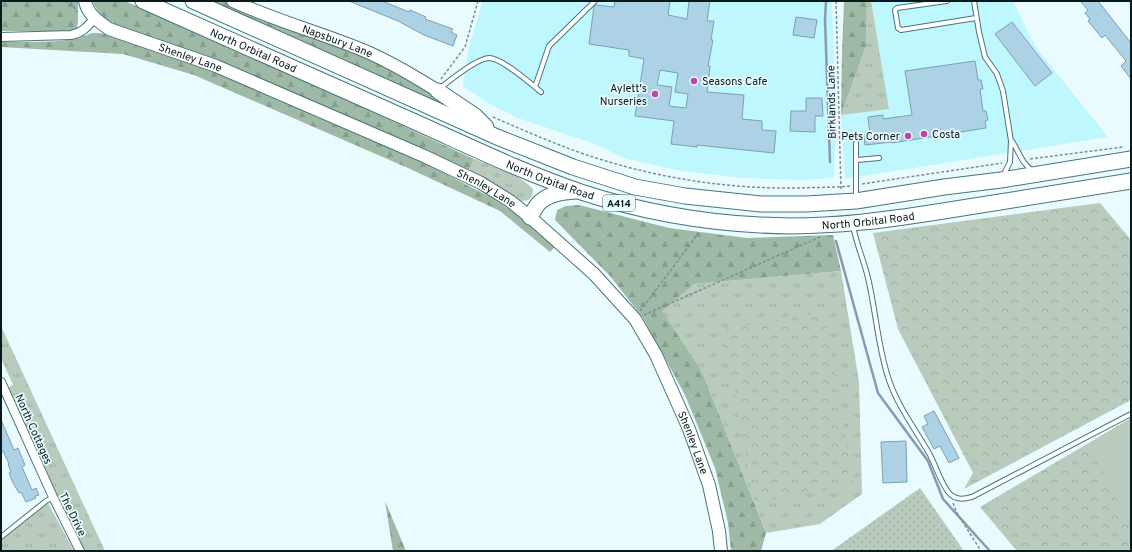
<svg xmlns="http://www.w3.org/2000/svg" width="1132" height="552" font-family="Overpass,sans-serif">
<defs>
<pattern id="grass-tufts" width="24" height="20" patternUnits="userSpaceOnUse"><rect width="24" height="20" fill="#b8cbbd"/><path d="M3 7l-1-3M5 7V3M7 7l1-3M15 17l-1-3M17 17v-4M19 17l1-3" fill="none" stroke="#9daea2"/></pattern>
<pattern id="forest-firs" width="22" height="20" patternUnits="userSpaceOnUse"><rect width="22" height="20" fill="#9eb9a5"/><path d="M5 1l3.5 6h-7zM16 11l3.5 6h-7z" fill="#879e8d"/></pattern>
<pattern id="park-crowns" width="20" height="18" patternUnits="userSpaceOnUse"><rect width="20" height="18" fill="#b8cbbd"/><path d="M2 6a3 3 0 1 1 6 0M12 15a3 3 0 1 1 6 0" fill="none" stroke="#9daea2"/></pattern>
<pattern id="garden-dots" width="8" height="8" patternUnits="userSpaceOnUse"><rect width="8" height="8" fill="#b8cbbd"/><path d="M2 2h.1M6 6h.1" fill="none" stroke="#9daea2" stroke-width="1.8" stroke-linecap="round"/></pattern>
</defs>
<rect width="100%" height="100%" fill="#e9fbfe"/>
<!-- built -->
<path fill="#bef7fd" d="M483 1H832L836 114 834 178 805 180 742 178 681 171 623 158 598 145 518 118 486 102 463 86 468 50Z
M871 1H1013L1035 46 1108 137 845 179 841 115 889 108Z"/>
<!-- grass -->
<path fill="url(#grass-tufts)" d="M867 1H871L889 109 841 115 866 46Z
M474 159C494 167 518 173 533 189 533 198 529 201 521 201L490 181 469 170Z
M841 271 859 382 862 494 820 524 766 533 702 372 661 311 694 284Z
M1 326 105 551H85L63 510 7 388 13 385 1 358Z
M48 503 74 551H1V540Z"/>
<!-- forest -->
<path fill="url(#forest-firs)" d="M1 1H78V21L77 29 72 31H1Z
M93 1H125L271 65 474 159 469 170 196 53 119 26C107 20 97 14 93 1Z
M208 1H223L378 61 443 98 440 104Z
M844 1H867L866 46 841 115 842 51Z
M92 33H100L191 64 240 82 415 158 490 197 515 213 555 247 550 252 500 211 408 168 194 75 123 54 1 47V42C31 41 64 45 92 33Z
M579 205 669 228 747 238 833 235 841 271 694 284 662 311 702 372 766 533 761 551H731L728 523 715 468 685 395 643 318 610 276 555 220 557 210 566 206Z
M385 501 406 551H393Z"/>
<!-- park -->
<path fill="url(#park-crowns)" d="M1100 203 1131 240V400L964 489 973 473 898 329 873 233Z
M824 312 854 485 754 503 724 329Z
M1131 418V551H1017L980 507Z"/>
<!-- garden -->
<path fill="url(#garden-dots)" d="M920 488 964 551H831Z"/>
<!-- pitch -->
<path fill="#b8cbbd" d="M1131 421V525L1088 444Z"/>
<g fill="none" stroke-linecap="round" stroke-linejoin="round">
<!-- stream -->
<path stroke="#8899b2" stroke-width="2.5" d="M826 1 825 20 830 162
M836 241 878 393 928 461 943 499 979 539 990 551"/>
</g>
<!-- building -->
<path fill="#add2e6" stroke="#7c9fb2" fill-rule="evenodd" d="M349 1H382L409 12 410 10 426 17 425 19 453 29 451 32 457 35 453 46 424 35 398 21Z
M615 1H670L668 15 687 19 689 1H710L707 21H714L711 40H713L708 66H710L707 92 744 95 742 119 762 121V130L776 131 774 153 697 145V147L671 144 674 121 635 116 644 59 629 56V50L589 44 594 6 596 5 614 7ZM660 70 678 73 675 92 688 94 686 108 669 106 672 87 657 85Z
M1080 1H1098L1131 43V79L1121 66 1126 61 1105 35 1102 38 1088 21 1090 19 1085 13 1088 10Z
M796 17 817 20 814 38 793 35Z
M1012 22 1052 73 1035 86 995 34Z
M975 61 978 80H981L983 89H980L983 111H986L988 120 985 121 986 128 892 143V142L865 145 864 135H870L868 117 883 115V119L912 115 905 71Z
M806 98H822L823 116H815V132L790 131 791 111H806Z
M934 411 959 458 949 463 940 446 934 449 922 427 928 424 924 416Z
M1 420 14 450 18 448 25 465 22 467 32 490 36 488 39 495 35 496 36 498 26 502 21 492 19 493 13 483 9 473 11 472 8 464H9L3 451 1 452Z
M906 441 907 482 883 483 881 442Z"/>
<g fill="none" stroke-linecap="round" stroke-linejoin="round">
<defs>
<path id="lane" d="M947 1 897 8 895 10 898 28 901 30 976 18
M974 1 979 32 985 57 997 74 1003 91 1011 141 1010 162 1003 176
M535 87 549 46 595 1
M439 89C449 81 477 58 489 58 502 58 530 83 541 92
M1012 141C1019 152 1022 164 1033 171
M857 160 879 158
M856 199V143
M853 225C856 244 864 260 868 278 876 311 878 349 889 380 898 407 916 430 930 455 936 466 942 487 951 495 957 500 964 499 972 497L1131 414
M1 537 46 501 53 497"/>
<path id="street" d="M1 37 71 35C82 33 87 27 94 19
M1 382 53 497 80 551"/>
<g id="secondary">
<path id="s1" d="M85 1C88 15 98 21 109 29L216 66 424 156 481 183 510 201 530 217 594 274 635 319 656 355 689 429 709 485 719 531 721 551"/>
<path id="s2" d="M233 1C276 21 322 33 365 51 391 62 414 76 438 91"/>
</g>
<g id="highway">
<path id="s3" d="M143 1C230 40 317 78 404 117 463 143 521 172 581 192 639 211 699 222 760 225 828 229 895 219 962 208 1018 199 1074 190 1131 181"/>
<path d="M193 1 497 137 573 167 635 187 685 196 761 204H806L856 201 944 187 1001 180 1131 159"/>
<path d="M438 91 475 116 486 127"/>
<path d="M530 217C533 212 536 206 539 203 549 193 563 192 576 191"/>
</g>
</defs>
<!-- lane casing -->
<use href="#lane" stroke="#497479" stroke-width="6"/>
<!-- street casing -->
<use href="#street" stroke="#497479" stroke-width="10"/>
<!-- secondary casing -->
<use href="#secondary" stroke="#497479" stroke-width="14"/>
<!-- highway casing -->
<use href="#highway" stroke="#497479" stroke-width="17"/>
<!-- path -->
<path stroke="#7c8e90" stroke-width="1.5" stroke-dasharray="3 2" stroke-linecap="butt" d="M65 1 74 7 77 12
M836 1 841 191
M441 79 465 47 478 1
M493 117C530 133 568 150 606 161 669 180 733 189 799 188 816 187 833 188 850 186
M1030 159 1123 147
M862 184 1002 163
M640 311 700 231
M644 315 820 237
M953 503 957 513 981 551"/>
<!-- lane -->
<use href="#lane" stroke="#fff" stroke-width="4"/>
<!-- street -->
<use href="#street" stroke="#fff" stroke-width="8"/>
<!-- secondary -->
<use href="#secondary" stroke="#fff" stroke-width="12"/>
<!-- highway -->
<use href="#highway" stroke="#fff" stroke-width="15"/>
</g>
<!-- markers -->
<g fill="#b748a5" stroke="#e9fbfe" stroke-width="1.5">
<circle cx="694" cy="81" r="4"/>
<circle cx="655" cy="94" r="4"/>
<circle cx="924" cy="134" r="4"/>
<circle cx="908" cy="136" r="4"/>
</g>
<g text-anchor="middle" stroke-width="3.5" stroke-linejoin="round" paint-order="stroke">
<!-- shield labels -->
<rect fill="#e9fbfe" stroke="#4b5d5f" stroke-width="1" x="603" y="195" width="32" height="16" rx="3"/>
<g font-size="10" font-weight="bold" fill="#07191b">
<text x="619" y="207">A414</text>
</g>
<!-- street labels -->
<g font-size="11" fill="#07191b" stroke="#e9fbfe">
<text dy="4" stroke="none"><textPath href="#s2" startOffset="112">Napsbury Lane</textPath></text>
<text dy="4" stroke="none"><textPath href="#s3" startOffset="121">North Orbital Road</textPath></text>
<text dy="4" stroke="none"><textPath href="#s1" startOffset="124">Shenley Lane</textPath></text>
<text transform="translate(831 102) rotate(-91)" y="4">Birklands Lane</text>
<text dy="4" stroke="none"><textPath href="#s3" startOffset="445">North Orbital Road</textPath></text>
<text dy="4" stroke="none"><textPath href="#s1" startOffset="448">Shenley Lane</textPath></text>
<text dy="4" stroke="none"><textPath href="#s3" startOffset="769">North Orbital Road</textPath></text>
<text transform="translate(34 429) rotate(66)" y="4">North Cottages</text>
<text dy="4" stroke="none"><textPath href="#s1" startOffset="784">Shenley Lane</textPath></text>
<text transform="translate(73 514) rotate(64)" y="4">The Drive</text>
</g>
<!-- poi labels -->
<g font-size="11" fill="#07191b" stroke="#e9fbfe" text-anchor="start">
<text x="702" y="85">Seasons Cafe</text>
<text x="647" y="92" text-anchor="end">Aylett's<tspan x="647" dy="13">Nurseries</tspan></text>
<text x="932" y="138">Costa</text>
<text x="900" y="140" text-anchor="end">Pets Corner</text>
</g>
</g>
<!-- border -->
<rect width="1132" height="552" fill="none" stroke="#07191b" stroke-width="4"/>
</svg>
